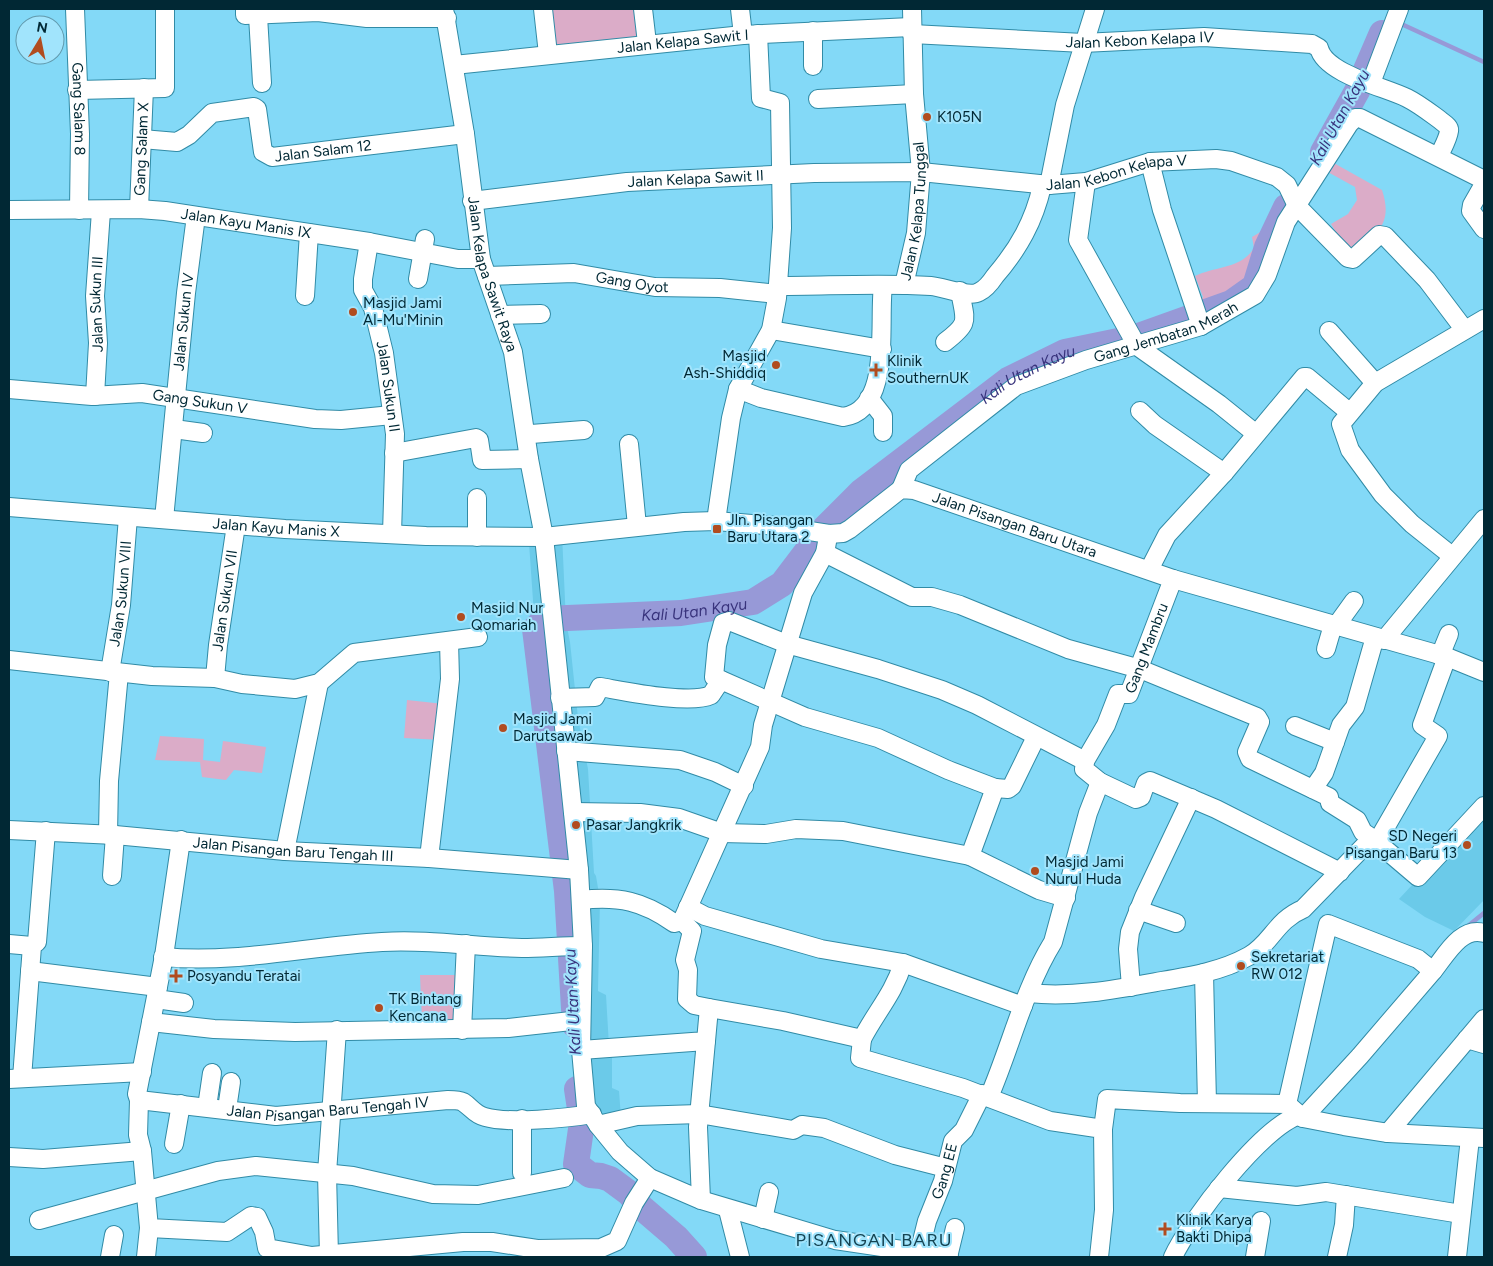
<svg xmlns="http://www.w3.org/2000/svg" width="1493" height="1266" font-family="Figtree,sans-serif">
<rect width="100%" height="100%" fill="#83d9f7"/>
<!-- built -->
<path fill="#6bcae9" d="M562 534 566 622 570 642 578 718 588 769 594 873 596 876 600 900 598 991 606 995 609 1046 612 1053V1088L619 1091 621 1118 605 1119 600 1112H592L575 1024 567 891 535 629 529 543Z
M1484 808V900L1454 931 1425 917 1399 899Z"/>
<!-- green -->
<path fill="#dbacc8" d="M549 9H637L641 38 555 50Z
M1332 162 1382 190C1394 226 1375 234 1351 257L1331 224 1348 214 1357 200 1355 187 1326 171Z
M1262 231 1271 232C1267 242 1244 288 1237 293 1226 301 1210 306 1198 312L1196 305 1203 297 1195 276C1216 266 1241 269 1254 248L1252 237Z
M407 700 444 704 441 740 404 738Z
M160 736 204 739 203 760 220 762 223 741 266 747 262 773 234 770 226 780 202 777 200 762 155 760Z
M420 975H460L458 1020 422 1022Z"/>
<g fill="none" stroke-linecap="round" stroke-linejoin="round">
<!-- stream -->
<path stroke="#9799d7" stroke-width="4.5" d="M1397 22 1484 62
M1463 930 1484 913"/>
<!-- river -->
<g stroke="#9799d7" stroke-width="26">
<path d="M1323 152 1357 91 1382 33"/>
<path id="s1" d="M575 1025 567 891 535 629 545 619 681 613 753 602 782 584 823 530 862 491 1008 380 1065 352 1133 338 1231 303 1255 286 1267 247 1286 207"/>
<path d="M577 1089 582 1122 576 1164 590 1175 601 1176 610 1179 629 1193 641 1207 676 1237 694 1257"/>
</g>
<defs>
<g id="minor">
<path id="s2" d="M75 9 80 134 79 210"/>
<path d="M245 9V15L318 12 367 18H447"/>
<path id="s3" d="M444 9 465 134 481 259 513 352 529 459 544 537 579 870 583 946 581 1050 586 1106 598 1125 620 1152 650 1178 701 1200 835 1240 949 1257"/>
<path d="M543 9 548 54"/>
<path d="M643 9 647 43"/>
<path d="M740 9 743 35"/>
<path d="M258 16 262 83"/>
<path id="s4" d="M912 34 1083 43 1204 37 1312 44 1319 48C1325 74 1385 87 1407 98 1419 104 1429 112 1440 120 1443 123 1450 126 1449 131 1448 139 1442 149 1439 156"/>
<path id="s5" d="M454 65 743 35 911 27"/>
<path d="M813 66V31"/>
<path d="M1371 83 1399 9"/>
<path d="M77 90 165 88V9"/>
<path d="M818 99 914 94"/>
<path id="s6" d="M142 139 177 142 189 135 212 113 254 107 257 109 263 152 272 157 465 134"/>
<path d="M1150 162 1162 210 1201 326"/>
<path d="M1086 182 1078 240 1137 346 1219 404 1255 433"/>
<path d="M1484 184 1472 205 1471 211 1484 229"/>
<path d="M1049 185 1065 105 1095 9"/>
<path id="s7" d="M472 201 627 182 814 173 921 172 1049 185 1086 182 1150 162 1216 159 1231 161 1277 177 1287 185 1297 206 1348 258 1353 259 1379 235 1385 236 1427 280 1464 329"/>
<path id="s8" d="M139 209 144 88"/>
<path id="s9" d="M9 210 139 209 165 211 369 242 458 259H481"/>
<path id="s10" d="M369 242 363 279V290L373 308 384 353 395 434 392 534"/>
<path id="s11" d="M487 276 574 273 655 287 720 288 777 294"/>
<path d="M418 279 425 239"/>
<path id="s12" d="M904 285 916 233 921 172 914 94 912 9"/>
<path d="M778 286C829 286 880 283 931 286 944 287 969 298 979 292 986 289 991 282 995 276 1019 248 1034 221 1042 186"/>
<path d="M305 296 309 233"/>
<path d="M500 315 541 314"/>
<path d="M771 330 882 349"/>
<path d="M1329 331 1375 383"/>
<path d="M945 342C971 322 965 321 960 291"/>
<path id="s13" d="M9 389 92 396 142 393 315 419 341 420 392 415"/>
<path d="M738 389 761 398 843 417C893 410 878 321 883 286"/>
<path id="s14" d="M95 396 98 343 95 296 101 211"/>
<path d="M869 398 883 416V432"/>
<path d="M1140 411 1155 425 1224 473"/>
<path d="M174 429 203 433"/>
<path d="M531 434 584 430"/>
<path d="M629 444 637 526"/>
<path d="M394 453 476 438 479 440 482 460 529 459"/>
<path id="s15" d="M901 489 909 470 1016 386 1086 360 1201 326 1255 295 1267 275 1286 222 1349 124 1355 118H1360L1480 178 1484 183"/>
<path d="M477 498V537"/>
<path id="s16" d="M9 507 285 529 426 536 544 537 684 522 716 521 777 526 829 534 843 533 850 529 901 489 914 490 1173 579 1447 657 1484 672"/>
<path id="s17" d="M164 519 186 293 196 216"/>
<path d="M716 521 731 418 738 389 771 330 777 298 782 228 780 103 761 98 758 34"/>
<path d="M825 553 912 597H932L960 605 1068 649 1140 669 1257 717 1260 722 1247 752 1250 759 1329 797 1330 803 1357 820 1363 832 1372 838 1303 909C1276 920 1271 944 1249 956 1222 971 1192 976 1162 981 1118 989 1073 998 1029 993"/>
<path d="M1452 556 1412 524 1383 495 1350 450 1341 424 1375 383 1484 319"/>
<path d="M1149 570 1167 535 1224 473 1304 377H1307L1349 412"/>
<path d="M1336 626 1354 601"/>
<path d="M1384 640 1484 519"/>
<path d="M1326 649 1333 625"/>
<path d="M1440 656 1449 634"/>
<path d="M9 660 152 676 215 678 242 684 295 689 319 683 354 653 478 637"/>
<path id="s18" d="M110 672 121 605 128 517"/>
<path id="s19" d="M215 678 218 645 236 525"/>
<path d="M721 680 714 677 717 645 723 623 729 621 787 644 878 669 942 690 977 705 1085 761 1084 769 1100 782 1136 799 1141 797 1146 783 1150 781 1216 809 1340 872"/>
<path d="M560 698 595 697 600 687C624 691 690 705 711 695L721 680 805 717 878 738 948 770 995 788 970 856 1039 890 1066 898"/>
<path d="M1295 726 1335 742"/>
<path d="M566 751 680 760 715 772 744 786"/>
<path id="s20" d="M1085 761 1106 725 1118 694H1129L1173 579"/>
<path d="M995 788 1008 789 1012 786 1036 737"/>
<path d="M1313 789 1324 773 1341 725 1355 707 1375 637"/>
<path d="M573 812 640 813 679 818 722 833 766 834 796 829 843 831 970 856"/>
<path id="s21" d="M9 830 115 835 285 851 429 858 579 870"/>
<path d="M108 835 109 781 119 673"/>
<path d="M1372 838 1418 877 1484 806"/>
<path d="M181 840 164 956 137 1094 139 1100 138 1135 142 1151 149 1228 227 1232 251 1216 257 1217 264 1232 267 1248 312 1256 463 1242H492L537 1249 601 1248 617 1241 634 1203 650 1178"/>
<path d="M1377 842 1438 736 1422 725 1447 657"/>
<path d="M285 851 319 683"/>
<path d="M429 858 450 679 449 641"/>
<path d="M112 876 115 835"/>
<path d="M581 900C619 896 643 901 674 923L682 921 760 747 763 725 803 593 825 553 827 542"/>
<path d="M688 907 705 916 821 949 903 963 1023 1006"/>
<path d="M1138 910 1176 923"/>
<path d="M682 921 692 931 685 960 688 970 687 999 694 1005 709 1008"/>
<path d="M9 944 32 946"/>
<path d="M163 957C237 964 309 946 382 942 429 939 476 947 522 948 542 948 562 946 583 946"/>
<path d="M30 971 158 987"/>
<path d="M1433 971C1446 955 1461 926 1484 933"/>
<path d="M1204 973 1207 1103"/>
<path d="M1131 987 1128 949 1130 932 1144 897 1191 798"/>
<path d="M156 999 184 1003"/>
<path d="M151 1022 214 1029 295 1032 508 1028 580 1020"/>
<path d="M462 1030 466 944"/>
<path d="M862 1039C876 1012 894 993 903 963"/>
<path d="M1467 1039 1484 1044"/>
<path d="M581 1050 706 1041 709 1008 783 1021 862 1039 860 1058 963 1088 1050 1121 1103 1129 1104 1210 1099 1257"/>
<path d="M22 1078 32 946 37 942 46 831"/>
<path d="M9 1079 142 1072"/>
<path d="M989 1097C1011 1046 1024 989 1053 942L1088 813 1100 782"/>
<path id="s22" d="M139 1100 276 1116 448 1100C452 1100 459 1100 463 1102 471 1107 475 1115 485 1117 508 1124 568 1118 592 1114"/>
<path d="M1287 1104 1328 924 1418 959 1433 971 1360 1056 1303 1118"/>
<path d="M207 1107 212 1073"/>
<path d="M227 1109 231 1082"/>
<path d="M598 1125 637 1116 699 1114 793 1130 802 1125 824 1128 895 1155 946 1168"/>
<path d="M1103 1129 1107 1099 1180 1103 1287 1104 1303 1118 1344 1126 1388 1133 1484 1138"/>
<path d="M1388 1133 1484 1019"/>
<path d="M174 1144 181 1104"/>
<path d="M9 1157 43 1159 142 1151"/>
<path d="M522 1173V1119"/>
<path d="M1219 1188 1297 1196 1326 1192 1461 1214"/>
<path d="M701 1200 698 1127 706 1041"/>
<path d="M728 1210 740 1257"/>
<path d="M763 1219 769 1192"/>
<path d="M39 1220 218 1171 256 1166 353 1176 433 1194 478 1195 564 1178"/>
<path id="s23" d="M919 1253 927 1221 943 1181 953 1141 964 1130 982 1094"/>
<path d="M329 1256 327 1173 337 1030"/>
<path d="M110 1257 114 1235"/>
<path d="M146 1257 149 1228"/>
<path d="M948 1257 955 1228"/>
<path d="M1173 1257C1189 1222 1263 1125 1300 1115"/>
<path d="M1255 1257 1261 1221"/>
<path d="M1337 1257 1344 1225 1346 1195"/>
<path d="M1457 1257 1470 1138"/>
</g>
</defs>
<!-- minor casing -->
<use href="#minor" stroke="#318ba6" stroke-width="20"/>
<!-- minor -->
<use href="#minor" stroke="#fff" stroke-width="18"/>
</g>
<!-- markers -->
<g fill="#b14c1f" stroke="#a1e4fc" stroke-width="2">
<circle cx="927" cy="117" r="5"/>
<circle cx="353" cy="312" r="5"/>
<circle cx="776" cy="365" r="5"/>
<path d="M873.5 362.5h5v5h5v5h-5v5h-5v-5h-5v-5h5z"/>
<rect x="712" y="524" width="10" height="10" rx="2.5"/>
<circle cx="461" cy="617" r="5"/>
<circle cx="503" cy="728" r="5"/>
<circle cx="576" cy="825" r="5"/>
<circle cx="1467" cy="845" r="5"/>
<circle cx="1035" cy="871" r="5"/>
<circle cx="1241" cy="966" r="5"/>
<path d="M173.5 968.5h5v5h5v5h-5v5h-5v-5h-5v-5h5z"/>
<circle cx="379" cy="1008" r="5"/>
<path d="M1162.5 1221.5h5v5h5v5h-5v5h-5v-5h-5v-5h5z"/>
</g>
<g text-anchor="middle" stroke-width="4" stroke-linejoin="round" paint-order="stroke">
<!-- street labels -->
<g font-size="15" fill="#012834" stroke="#a1e4fc">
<text dy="5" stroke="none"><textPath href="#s4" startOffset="228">Jalan Kebon Kelapa IV</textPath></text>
<text dy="5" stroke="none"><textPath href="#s5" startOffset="230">Jalan Kelapa Sawit I</textPath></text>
<text dy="5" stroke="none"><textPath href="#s2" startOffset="100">Gang Salam 8</textPath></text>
<text dy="5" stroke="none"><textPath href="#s8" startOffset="60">Gang Salam X</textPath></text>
<text dy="5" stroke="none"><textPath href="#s6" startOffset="232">Jalan Salam 12</textPath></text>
<text dy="5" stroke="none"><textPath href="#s7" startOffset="648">Jalan Kebon Kelapa V</textPath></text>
<text dy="5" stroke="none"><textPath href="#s7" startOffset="225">Jalan Kelapa Sawit II</textPath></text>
<text dy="5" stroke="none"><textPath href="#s12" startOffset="75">Jalan Kelapa Tunggal</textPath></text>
<text dy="5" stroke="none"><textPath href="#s9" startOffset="238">Jalan Kayu Manis IX</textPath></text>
<text dy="5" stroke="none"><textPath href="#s3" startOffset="270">Jalan Kelapa Sawit Raya</textPath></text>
<text dy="5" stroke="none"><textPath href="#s11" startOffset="146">Gang Oyot</textPath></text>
<text dy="5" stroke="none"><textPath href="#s14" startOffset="92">Jalan Sukun III</textPath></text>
<text dy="5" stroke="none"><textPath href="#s17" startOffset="198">Jalan Sukun IV</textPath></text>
<text dy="5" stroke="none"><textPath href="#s15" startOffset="316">Gang Jembatan Merah</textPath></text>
<text dy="5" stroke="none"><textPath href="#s10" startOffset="149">Jalan Sukun II</textPath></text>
<text dy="5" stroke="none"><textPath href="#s13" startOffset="192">Gang Sukun V</textPath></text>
<text dy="5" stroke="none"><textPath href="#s16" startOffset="1029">Jalan Pisangan Baru Utara</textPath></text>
<text dy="5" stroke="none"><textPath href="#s16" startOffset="268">Jalan Kayu Manis X</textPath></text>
<text dy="5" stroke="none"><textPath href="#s18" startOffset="79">Jalan Sukun VIII</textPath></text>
<text dy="5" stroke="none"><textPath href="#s19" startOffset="78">Jalan Sukun VII</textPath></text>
<text dy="5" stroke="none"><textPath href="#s20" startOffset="135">Gang Mambru</textPath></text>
<text dy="5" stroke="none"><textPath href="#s21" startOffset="285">Jalan Pisangan Baru Tengah III</textPath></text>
<text dy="5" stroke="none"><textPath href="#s22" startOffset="190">Jalan Pisangan Baru Tengah IV</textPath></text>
<text dy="5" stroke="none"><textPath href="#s23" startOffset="86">Gang EE</textPath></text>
</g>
<!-- poi labels -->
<g font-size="15" fill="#012834" stroke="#a1e4fc" text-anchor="start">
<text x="937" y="122">K105N</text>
<text x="363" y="308">Masjid Jami<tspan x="363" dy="17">Al-Mu'Minin</tspan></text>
<text x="766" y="361" text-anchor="end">Masjid<tspan x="766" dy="17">Ash-Shiddiq</tspan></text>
<text x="887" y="366">Klinik<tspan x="887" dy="17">SouthernUK</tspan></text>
<text x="727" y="525">Jln. Pisangan<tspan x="727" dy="17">Baru Utara 2</tspan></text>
<text x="471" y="613">Masjid Nur<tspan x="471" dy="17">Qomariah</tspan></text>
<text x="513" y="724">Masjid Jami<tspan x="513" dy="17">Darutsawab</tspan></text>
<text x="586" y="830">Pasar Jangkrik</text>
<text x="1457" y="841" text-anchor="end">SD Negeri<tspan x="1457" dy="17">Pisangan Baru 13</tspan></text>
<text x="1045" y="867">Masjid Jami<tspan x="1045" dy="17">Nurul Huda</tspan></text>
<text x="1251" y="962">Sekretariat<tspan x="1251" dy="17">RW 012</tspan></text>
<text x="187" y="981">Posyandu Teratai</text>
<text x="389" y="1004">TK Bintang<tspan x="389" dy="17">Kencana</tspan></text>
<text x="1176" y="1225">Klinik Karya<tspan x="1176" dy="17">Bakti Dhipa</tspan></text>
</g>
<!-- water labels -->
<g font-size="16" font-style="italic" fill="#38337c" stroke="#a1e4fc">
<text transform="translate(1339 117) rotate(-61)" y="6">Kali Utan Kayu</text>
<text dy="6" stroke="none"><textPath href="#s1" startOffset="982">Kali Utan Kayu</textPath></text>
<text dy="6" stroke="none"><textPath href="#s1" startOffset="562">Kali Utan Kayu</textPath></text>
<text transform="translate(572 1002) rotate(-93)" y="6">Kali Utan Kayu</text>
</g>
<!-- quarter labels -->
<g font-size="18" letter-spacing="1" fill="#154453" stroke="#a1e4fc">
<text x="874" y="1246">PISANGAN BARU</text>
</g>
</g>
<!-- border -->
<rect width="1493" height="1266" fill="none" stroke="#012834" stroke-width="20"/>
<!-- north arrow -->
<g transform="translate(40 40) rotate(10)"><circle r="24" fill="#a1e4fc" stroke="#6199ac"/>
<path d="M0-4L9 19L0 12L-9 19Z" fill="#b14c1f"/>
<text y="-8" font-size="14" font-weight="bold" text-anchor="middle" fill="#012834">N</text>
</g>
</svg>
